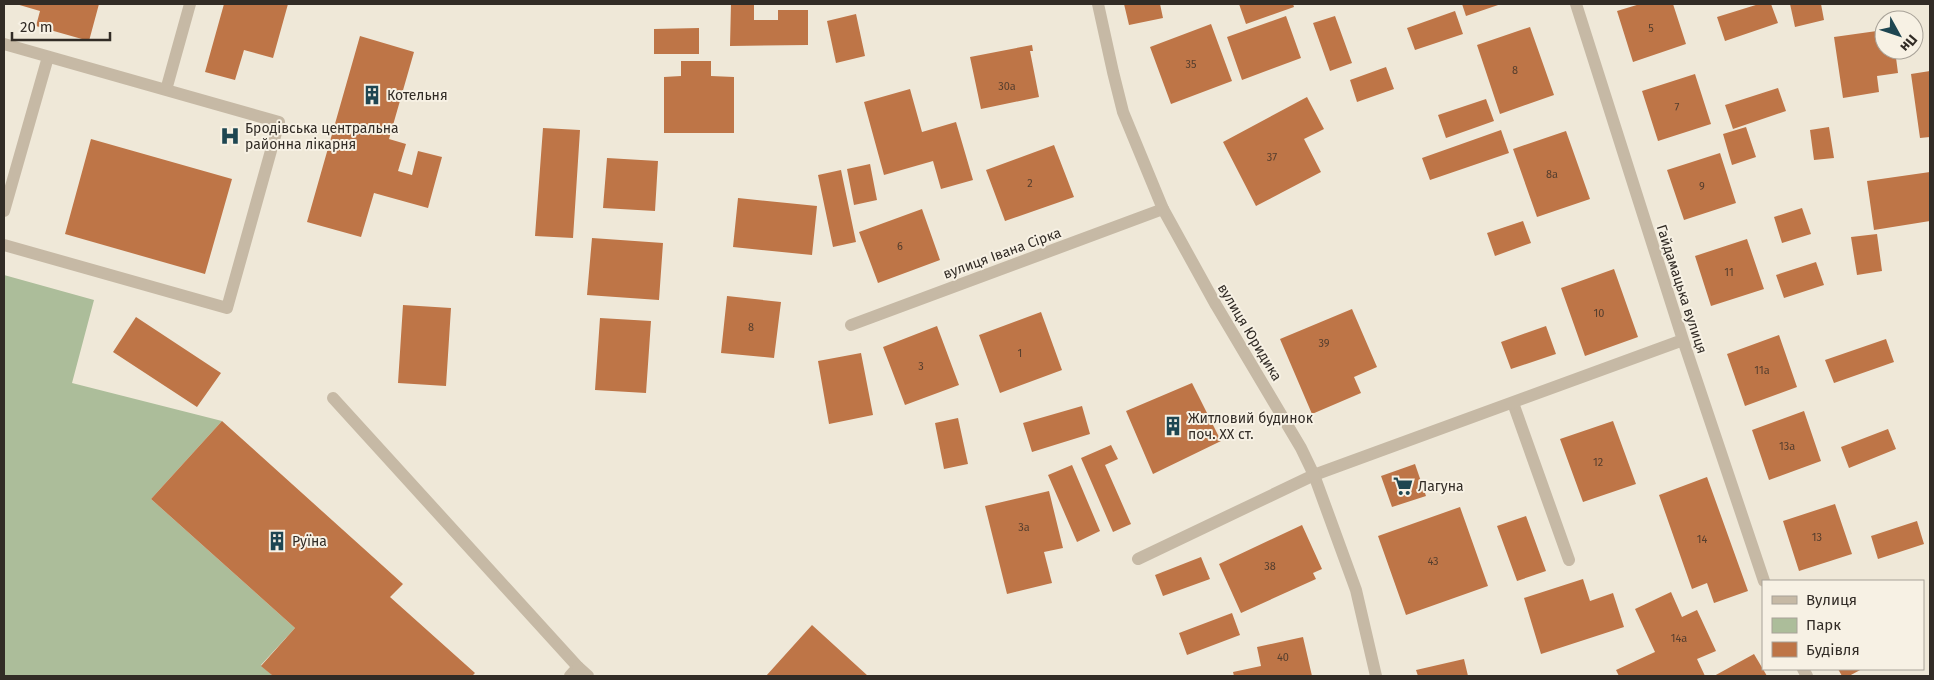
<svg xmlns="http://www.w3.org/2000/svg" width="1934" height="680" font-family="'Fira Sans',sans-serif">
<rect width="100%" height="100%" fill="#efe8d8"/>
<!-- green -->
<path fill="#acbd9a" d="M4 275 94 300 72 383 222 421 151 499 295 628 261 665 273 676H4Z"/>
<!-- building -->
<path fill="#be7547" d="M16 4H99L89 41 36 26 40 11Z
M224 4H288L273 58 244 50 235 80 205 72Z
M731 4H754V20H778V10H808V45L730 46Z
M1124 4H1160L1163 18 1129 25Z
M1239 4H1293L1294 7 1246 24Z
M1462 4H1501L1466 16Z
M1640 4H1673L1686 44 1633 62 1617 11Z
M1759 4H1771L1778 23 1725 41 1717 17Z
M1790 4H1821L1824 20 1795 27Z
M1455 11 1463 34 1415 50 1407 28Z
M856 14 865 56 836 63 827 21Z
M1286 16 1301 58 1242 80 1227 37Z
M1335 16 1352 63 1330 71 1313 23Z
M1211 24 1232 81 1171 104 1150 47Z
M1530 27 1554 95 1500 114 1477 45Z
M699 28V54H654V29Z
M1884 30V50H1895L1898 73 1877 76 1879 92 1843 98 1834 37Z
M360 36 414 52 389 139 406 144 398 171 412 175 418 151 442 157 428 208 374 193 361 237 307 222Z
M1032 45 1033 51H1030L1039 97 981 109 970 57Z
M681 61H711V76L734 77V133H664V77L681 76Z
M1386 67 1394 89 1357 102 1350 80Z
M1930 71V137L1920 138 1911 74Z
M1695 74 1711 124 1658 141 1642 91Z
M1778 88 1786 111 1733 129 1725 105Z
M910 89 922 132 956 122 973 180 941 189 933 161 884 175 864 102Z
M1307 97 1324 129 1304 139 1321 172 1256 206 1223 142Z
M1486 99 1494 121 1446 138 1438 115Z
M1746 127 1756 157 1732 165 1723 134Z
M1829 127 1834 158 1814 160 1810 130Z
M543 128 580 130 573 238 535 236Z
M1501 130 1509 153 1430 180 1422 158Z
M1566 131 1590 199 1537 217 1513 149Z
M91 139 232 179 205 274 65 234Z
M1054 145 1074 197 1005 221 986 170Z
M1720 153 1736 203 1684 220 1667 170Z
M607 158 658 161 655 211 603 208Z
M870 164 877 200 854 205 847 169Z
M841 170 856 242 833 247 818 175Z
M1930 172V221L1874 230 1867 181Z
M738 198 817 206 812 255 733 247Z
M1802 208 1811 234 1782 243 1774 217Z
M922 209 940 260 878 283 859 232Z
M1523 221 1531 243 1495 256 1487 233Z
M1877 234 1882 271 1857 275 1851 237Z
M592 238 663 243 659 300 587 295Z
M1747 239 1764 289 1711 306 1695 256Z
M1816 262 1824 285 1784 298 1776 275Z
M1614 269 1638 337 1585 356 1561 288Z
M727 296 781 302 774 358 721 353Z
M403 305 451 308 446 386 398 383Z
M1352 309 1377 367 1354 377 1361 393 1312 414 1280 339Z
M1041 312 1062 370 1000 393 979 335Z
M136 317 221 373 197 407 113 352Z
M600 318 651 321 646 393 595 390Z
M937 326 959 385 905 405 883 347Z
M1546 326 1556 354 1511 369 1501 342Z
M1779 335 1797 387 1745 406 1727 354Z
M1886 339 1894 362 1834 383 1825 360Z
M861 353 873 415 829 424 818 361Z
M1192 383 1221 441 1153 474 1126 411Z
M1082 406 1090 434 1032 452 1023 423Z
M1804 411 1821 461 1769 480 1752 430Z
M958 418 968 464 944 469 935 423Z
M222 421 403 584 390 597 475 673 472 676H273L261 666 295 628 151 499Z
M1613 421 1636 484 1583 502 1560 439Z
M1888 429 1896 449 1849 468 1841 447Z
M1111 445 1118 459 1105 465 1131 524 1113 532 1081 458Z
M1415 464 1426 496 1392 507 1381 476Z
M1072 465 1100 531 1077 542 1048 475Z
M1707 477 1748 591 1714 603 1707 583 1692 589 1659 495Z
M1049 491 1063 548 1044 552 1052 583 1007 594 985 506Z
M1835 504 1852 554 1799 571 1783 521Z
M1460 507 1488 586 1406 615 1378 536Z
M1526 516 1546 571 1517 581 1497 526Z
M1917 521 1924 544 1878 559 1871 536Z
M1302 525 1322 569 1313 573 1316 579 1241 613 1219 564Z
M1201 557 1210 579 1163 596 1155 575Z
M1583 579 1590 601 1613 593 1624 627 1541 654 1524 598Z
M1671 592 1682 617 1697 610 1716 651 1697 659 1705 676H1619L1616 670 1655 652 1635 609Z
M1232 613 1240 635 1187 655 1179 633Z
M812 625 868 676H766Z
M1303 637 1312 676H1234L1233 672 1261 666 1257 647Z
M1754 654 1767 676H1714Z
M1464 659 1468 676H1418L1416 670Z
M1838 669H1862L1849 676H1842Z"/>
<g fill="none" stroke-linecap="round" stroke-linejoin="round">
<!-- service -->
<path stroke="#c6b9a5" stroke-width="12" d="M4 44 166 90 190 4
M4 211 48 57
M4 245 227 308 279 122 166 90
M333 398 578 667 570 676
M1513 403 1569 560
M1138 559 1314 475"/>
<!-- minor -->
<path stroke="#c6b9a5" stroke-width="12" d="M1576 4 1683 340 1764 581
M851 325 1163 209
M1314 475 1683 340
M578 667 588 676
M1803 669 1807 676"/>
<!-- tertiary -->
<path stroke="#c6b9a5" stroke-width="12" d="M1098 4 1113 72 1123 112 1163 209 1216 305 1301 448 1314 475 1356 590 1376 676"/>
</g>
<!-- icons -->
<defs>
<symbol id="building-bare" viewBox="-9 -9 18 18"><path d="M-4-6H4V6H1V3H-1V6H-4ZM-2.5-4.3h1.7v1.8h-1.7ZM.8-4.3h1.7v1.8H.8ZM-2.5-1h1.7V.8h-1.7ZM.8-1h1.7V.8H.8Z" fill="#1e4651" stroke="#f7f1e4" stroke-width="2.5" paint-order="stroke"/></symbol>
<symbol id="hospital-bare" viewBox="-9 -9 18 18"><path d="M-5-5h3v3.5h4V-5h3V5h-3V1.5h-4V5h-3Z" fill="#1e4651" stroke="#f7f1e4" stroke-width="2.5" paint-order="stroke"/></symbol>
<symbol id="supermarket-bare" viewBox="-9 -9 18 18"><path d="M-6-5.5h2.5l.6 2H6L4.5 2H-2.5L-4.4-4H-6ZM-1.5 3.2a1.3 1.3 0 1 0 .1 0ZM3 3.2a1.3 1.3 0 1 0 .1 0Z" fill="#1e4651" stroke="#f7f1e4" stroke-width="2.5" paint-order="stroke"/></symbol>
</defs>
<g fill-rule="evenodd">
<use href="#building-bare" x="358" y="81" width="28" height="28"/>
<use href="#hospital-bare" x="216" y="122" width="28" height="28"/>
<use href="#building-bare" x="1159" y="412" width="28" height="28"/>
<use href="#supermarket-bare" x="1389" y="472" width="28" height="28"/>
<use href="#building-bare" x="263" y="527" width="28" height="28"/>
</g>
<g text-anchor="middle" stroke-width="4" stroke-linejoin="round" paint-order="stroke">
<!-- number labels -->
<g font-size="11" fill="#553e2e">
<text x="1651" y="32">5</text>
<text x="1191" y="68">35</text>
<text x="1515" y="74">8</text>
<text x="1007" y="90">30а</text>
<text x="1677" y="111">7</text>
<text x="1272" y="161">37</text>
<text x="1552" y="178">8а</text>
<text x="1030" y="187">2</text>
<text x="1702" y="190">9</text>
<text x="900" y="250">6</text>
<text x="1729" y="276">11</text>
<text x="1599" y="317">10</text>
<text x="751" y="331">8</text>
<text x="1324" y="347">39</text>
<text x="1020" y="357">1</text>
<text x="921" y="370">3</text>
<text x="1762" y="374">11а</text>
<text x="1787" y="450">13а</text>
<text x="1598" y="466">12</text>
<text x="1024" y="531">3а</text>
<text x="1817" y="541">13</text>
<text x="1702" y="543">14</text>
<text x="1433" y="565">43</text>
<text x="1270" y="570">38</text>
<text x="1679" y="642">14а</text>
<text x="1283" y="661">40</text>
</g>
<!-- poi labels -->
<g font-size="14" fill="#322c26" stroke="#f7f1e4" text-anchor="start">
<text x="387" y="100">Котельня</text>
<text x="245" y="133">Бродівська центральна<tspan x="245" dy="16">районна лікарня</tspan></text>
<text x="1188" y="423">Житловий будинок<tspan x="1188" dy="16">поч. XX ст.</tspan></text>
<text x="1418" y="491">Лагуна</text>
<text x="292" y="546">Руїна</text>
</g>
<!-- street labels -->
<g font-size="14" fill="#322c26" stroke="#f7f1e4">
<text transform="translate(1002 253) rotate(-20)" y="5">вулиця Івана Сірка</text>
<text transform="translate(1682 289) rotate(72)" y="5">Гайдамацька вулиця</text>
<text transform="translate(1250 332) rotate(59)" y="5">вулиця Юридика</text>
</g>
</g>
<!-- border -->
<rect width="1934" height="680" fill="none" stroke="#322c26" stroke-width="10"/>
<!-- legend -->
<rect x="1762" y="580" width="162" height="90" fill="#f7f1e4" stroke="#a8a298"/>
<rect x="1772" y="596" width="25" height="8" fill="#c6b9a5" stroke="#a8a298"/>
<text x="1806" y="605" font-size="15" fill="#322c26">Вулиця</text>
<rect x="1772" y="618" width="25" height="15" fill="#acbd9a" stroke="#a8a298"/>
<text x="1806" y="630" font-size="15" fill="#322c26">Парк</text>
<rect x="1772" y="642" width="25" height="15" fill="#be7547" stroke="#a8a298"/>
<text x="1806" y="655" font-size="15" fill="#322c26">Будівля</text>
<!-- north arrow -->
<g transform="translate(1899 35) rotate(130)"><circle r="24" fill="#f7f1e4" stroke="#a8a298"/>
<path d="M0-4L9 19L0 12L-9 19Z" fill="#1e4651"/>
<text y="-8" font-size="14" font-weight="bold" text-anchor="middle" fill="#322c26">Пн</text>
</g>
<!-- scale -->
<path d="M12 32v8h98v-8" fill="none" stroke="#322c26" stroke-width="2.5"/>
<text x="20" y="32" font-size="15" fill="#322c26" stroke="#f7f1e4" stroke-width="4" paint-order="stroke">20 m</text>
</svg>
